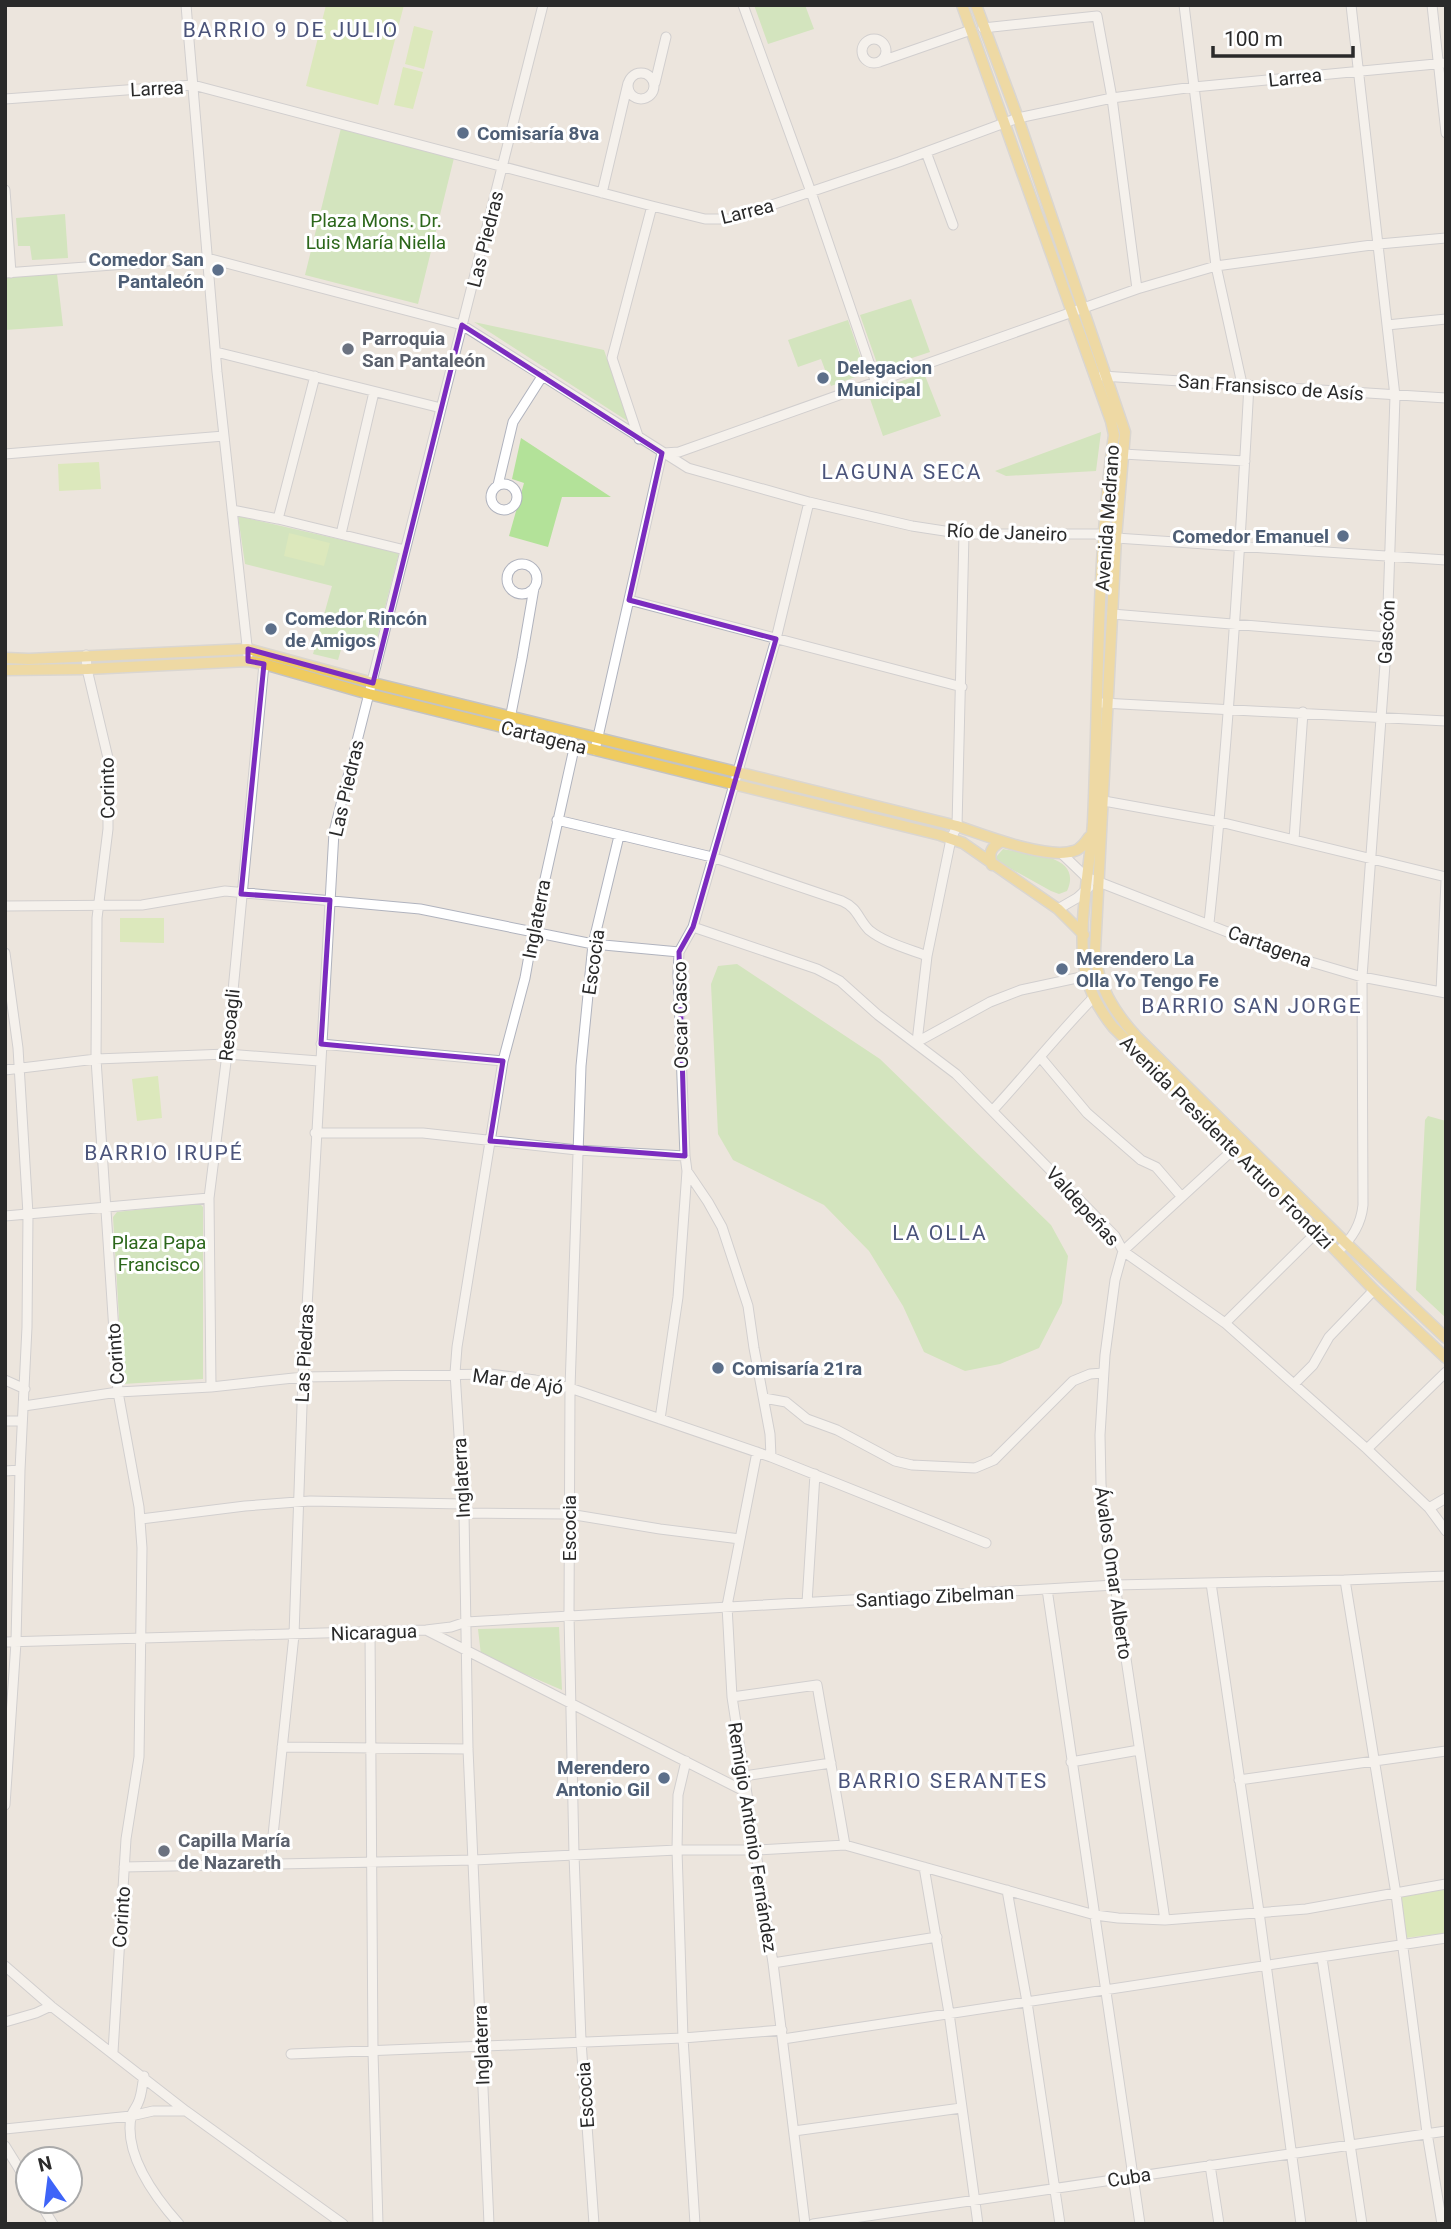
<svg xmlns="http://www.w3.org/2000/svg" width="1451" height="2229" font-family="Roboto,sans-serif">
<rect width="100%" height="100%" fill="#ece5dd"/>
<!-- green -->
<path fill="#b3e299" d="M754 5H805L814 29 768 44Z
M341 128 454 158 418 304 305 275Z
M65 214 68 258 32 260 30 246H18L16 218Z
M57 274 63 326 5 330V277Z
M911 299 930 352 879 369 860 315Z
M848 320 866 373 831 386 821 359 798 367 788 340Z
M474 322 604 350 629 422Z
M924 373 941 416 883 436 868 393Z
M1101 432 1096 471 1006 476 995 471Z
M521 438 611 497H562L548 547 509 536 524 483 512 479Z
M238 516 399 553 374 650 343 643 338 660 313 654 332 586 245 564Z
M1003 849C1027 854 1084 854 1067 891L1059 894 1051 891 997 861V856Z
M737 964 880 1059 1051 1225 1068 1256 1062 1303 1039 1348 1000 1364 965 1371 924 1352 903 1306 869 1251 824 1205 733 1160 718 1134 711 984 718 966Z
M1428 1116 1446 1121V1318L1416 1290 1425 1120Z
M199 1203 203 1207V1379L123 1384 113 1217 117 1212Z
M559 1627 562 1690 481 1655 478 1629Z"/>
<!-- pitch -->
<path fill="#c7ea95" d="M326 5H404L378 105 306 86Z
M414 26 433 31 424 69 405 64Z
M403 67 423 72 413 109 394 105Z
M99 462 101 489 59 491 58 464Z
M289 533 330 543 324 566 284 556Z
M120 918H164V943L120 942Z
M158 1076 162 1118 137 1121 132 1079Z
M1446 1888V1933L1405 1938 1399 1897Z"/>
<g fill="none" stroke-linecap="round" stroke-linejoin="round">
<defs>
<path id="minor" d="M186 5 217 372 248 655
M743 5 811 192 876 383
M1184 5 1216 266 1242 384
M1432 5 1446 133
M983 28 1097 16 1112 98 1137 289
M862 51a12 12 0 1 1 24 0a12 12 0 1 1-24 0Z
M879 62 971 30
M628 86a13 13 0 1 1 26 0a13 13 0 1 1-26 0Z
M655 83 666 37
M5 99 193 85 652 206 705 219H730L899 162 1018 118 1112 98 1194 87 1446 63
M926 152 953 225
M5 190 11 273
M602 193 628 83
M5 273 207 258 462 325 688 468 809 502 912 526 964 534H1103L1116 538 1446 560
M1387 325 1446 319
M216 352 441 408
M1102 376 1446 398
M639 439 612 358 652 206
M664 453 679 452 1137 289 1216 266 1379 244 1446 238
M5 454 224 436
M1123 454 1245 461
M491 497a13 13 0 1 1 26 0a13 13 0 1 1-26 0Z
M498 485 513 422 543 375
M232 510 278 519 405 550
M278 519 315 376
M341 534 374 392
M507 579a15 15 0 1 1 30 0a15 15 0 1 1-30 0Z
M629 600 962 687
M1112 614 1387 637
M86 655 87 669 108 758V829L97 918 96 1059 118 1392 139 1507 142 1548 139 1757 126 1839 113 2052
M1102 703 1446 721
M508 729 522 658 534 588
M595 750 662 453
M1104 801 1220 822 1446 877
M557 820 712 857 842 901C858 908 858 919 869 930 885 943 909 949 927 956
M1294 840 1303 712
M1061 853 1086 877 1284 954 1362 977 1446 993
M5 906 142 905 225 891 420 909 593 944 679 952
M1058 909 1077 898 1089 887
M1209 923C1228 744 1239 565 1249 385
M693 927 817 969 840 981 878 1015 956 1074 1115 1236 1123 1251 1225 1323 1367 1449 1429 1508 1446 1531
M5 953 18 1048 28 1214 27 1327 20 1470 16 1642 5 1805
M1441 992 1446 881
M917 1042 927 956 951 839 957 826 964 534
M917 1042 990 1002 1021 990 1086 976
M321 1044 503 1061
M1041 1058 1087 1113 1141 1160 1156 1167 1181 1196
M5 1070 96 1059 227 1054 319 1061
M993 1110C1027 1073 1058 1034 1093 998
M315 1133H423L577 1150 685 1156
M687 1171 708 1202 722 1227 748 1306 754 1348 770 1434 771 1457
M5 1216 209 1198
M1337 1252C1352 1239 1361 1225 1363 1205L1362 977 1387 637 1395 396 1351 5
M1225 1323 1317 1232
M5 1380 25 1389
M1294 1384 1313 1365 1329 1337 1374 1290
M211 1387 209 1198 227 1054 264 664
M764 1398 786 1402 807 1419 837 1430 895 1461 912 1465 975 1468 994 1460 1073 1381 1090 1374 1103 1373
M24 1406 118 1392 211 1387 303 1377 490 1374 535 1380 570 1388 771 1457 986 1543
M660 1419 678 1297 687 1171 685 1156 678 974 679 952 693 927 776 639 809 502
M5 1421H22
M1367 1449 1446 1372
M757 1452 727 1606 732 1697 773 1963 805 2224
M5 1471 20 1470
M1429 1508 1446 1498
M464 1513 569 1514 660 1529 740 1539
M141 1519 245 1506 310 1501 463 1504
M1345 1580 1396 1894 1427 2133 1442 2224
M1211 1583 1259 1912 1301 2224
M1047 1589 1140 2224
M807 1603 815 1474
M428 1631 746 1792
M370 1632 373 2052 378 2224
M5 1642 426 1630 451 1627 466 1622 1115 1585 1345 1580 1446 1576
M732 1697 817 1685 845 1845
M282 1747 468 1749
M686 1761 678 1795 677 1850 683 2038 695 2224
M1071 1762 1139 1750
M744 1776 831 1763
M1239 1780 1446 1751
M270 1864 294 1635 303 1377 334 832 543 5
M124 1867 474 1860 677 1850H757L845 1845 1095 1915 1118 1918 1165 1920 1306 1909 1446 1884
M924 1867 949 2013 978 2224
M1007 1890 1027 2002 1060 2224
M1165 1920 1115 1585 1108 1555 1101 1484 1100 1435 1105 1355 1115 1280 1123 1251 1235 1148
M1322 1958 1362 2224
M773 1963 937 1937
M5 1966 51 2006 186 2111 343 2224
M5 2022 36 2013 51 2006
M783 2039 1446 1938
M291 2054 683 2038 782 2030
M144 2076C142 2085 142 2095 138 2103 136 2108 132 2112 131 2117 124 2155 155 2197 179 2224
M5 2129 131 2116 153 2111H186
M794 2131 961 2108
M5 2146 28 2183
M1210 2165 1219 2224
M39 2201 53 2224
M489 2224 468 1749 464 1513 455 1373 457 1347 503 1061 525 978 533 933 575 744
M594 2224 581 2041 574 1855 569 1615 570 1388 581 1066 593 944 619 836
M813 2224 1446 2131"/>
<path id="major" d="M962 5 1111 421 1114 435C1096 563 1099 693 1093 822 1090 869 1076 930 1086 976 1091 995 1101 1012 1113 1027L1268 1180 1374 1290 1446 1358
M976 5 1018 118 1125 432 1116 538 1095 951C1097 985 1114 1012 1137 1037L1347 1244 1446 1338
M5 658 29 659 248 649 373 683 957 826C984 835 1047 860 1074 851 1081 849 1085 843 1089 837
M5 670 87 669 248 661 264 664 369 694 940 835 963 843 1058 909 1084 935
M992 865C988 853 991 847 1002 841"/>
</defs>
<!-- minor casing -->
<use href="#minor" stroke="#b0b3be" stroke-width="11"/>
<!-- major casing -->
<use href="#major" stroke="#c3c3c3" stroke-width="13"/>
<!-- minor -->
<use href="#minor" stroke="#fff" stroke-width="9"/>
<!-- major -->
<use href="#major" stroke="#efcb5f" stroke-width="10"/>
</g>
<!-- marked area -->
<path d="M0 0H1451V2229H0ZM462 325 662 453 629 600 776 639 693 927 679 952 685 1156 490 1141 503 1061 321 1044 330 900 241 894 264 664 248 661V649L373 683Z" fill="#ece5dd" fill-opacity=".55" fill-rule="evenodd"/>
<path fill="none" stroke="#7b2cbf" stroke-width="5" stroke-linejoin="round" d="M462 325 662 453 629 600 776 639 693 927 679 952 685 1156 490 1141 503 1061 321 1044 330 900 241 894 264 664 248 661V649L373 683Z"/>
<!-- markers -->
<g fill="#5c6f8a" stroke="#fff" stroke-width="2.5">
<circle cx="463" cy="133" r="7"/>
<circle cx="218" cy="270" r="7"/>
<circle cx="823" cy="378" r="7"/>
<circle cx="1343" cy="536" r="7"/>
<circle cx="271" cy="629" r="7"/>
<circle cx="1062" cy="969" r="7"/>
<circle cx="718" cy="1368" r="7"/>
<circle cx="664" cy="1778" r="7"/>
</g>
<g fill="#6b7280" stroke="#fff" stroke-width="2.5">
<circle cx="348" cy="349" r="7"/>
<circle cx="164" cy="1851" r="7"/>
</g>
<g text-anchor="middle" stroke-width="6" stroke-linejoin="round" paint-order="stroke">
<!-- street labels -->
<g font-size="19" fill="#2a2a2a" stroke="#fff">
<text transform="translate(1295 77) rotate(-6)" y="7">Larrea</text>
<text transform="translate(157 88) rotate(-3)" y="7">Larrea</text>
<text transform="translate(747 211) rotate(-14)" y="7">Larrea</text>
<text transform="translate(485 239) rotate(-76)" y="7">Las Piedras</text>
<text transform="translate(1271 387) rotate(4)" y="7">San Fransisco de Asís</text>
<text transform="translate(1107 518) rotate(-86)" y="7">Avenida Medrano</text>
<text transform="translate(1007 532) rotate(2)" y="7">Río de Janeiro</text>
<text transform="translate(1386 632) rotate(-87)" y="7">Gascón</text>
<text transform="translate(544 737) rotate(14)" y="7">Cartagena</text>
<text transform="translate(107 788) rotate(-91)" y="7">Corinto</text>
<text transform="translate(346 788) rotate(-77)" y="7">Las Piedras</text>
<text transform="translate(536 919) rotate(-79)" y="7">Inglaterra</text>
<text transform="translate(1270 946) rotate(20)" y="7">Cartagena</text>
<text transform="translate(593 962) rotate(-82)" y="7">Escocia</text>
<text transform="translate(680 1015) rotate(-91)" y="7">Oscar Casco</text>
<text transform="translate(229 1025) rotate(-84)" y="7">Resoagli</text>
<text transform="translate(1227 1142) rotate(45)" y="7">Avenida Presidente Arturo Frondizi</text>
<text transform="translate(1083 1206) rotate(48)" y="7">Valdepeñas</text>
<text transform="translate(304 1353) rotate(-87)" y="7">Las Piedras</text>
<text transform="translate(115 1354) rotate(-94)" y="7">Corinto</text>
<text transform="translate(518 1381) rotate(8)" y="7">Mar de Ajó</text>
<text transform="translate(461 1478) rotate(-93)" y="7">Inglaterra</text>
<text transform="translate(569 1528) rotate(-90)" y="7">Escocia</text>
<text transform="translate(1114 1573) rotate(82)" y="7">Ávalos Omar Alberto</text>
<text transform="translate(935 1596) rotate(-3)" y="7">Santiago Zibelman</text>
<text transform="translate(374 1632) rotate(-2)" y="7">Nicaragua</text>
<text transform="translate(753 1837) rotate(81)" y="7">Remigio Antonio Fernández</text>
<text transform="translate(121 1917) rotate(-86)" y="7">Corinto</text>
<text transform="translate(481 2045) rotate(-92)" y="7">Inglaterra</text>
<text transform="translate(585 2095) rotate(-94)" y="7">Escocia</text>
<text transform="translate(1129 2177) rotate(-9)" y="7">Cuba</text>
</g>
<!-- service labels -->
<g font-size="19" font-weight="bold" fill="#4e5e75" stroke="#fff" text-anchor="start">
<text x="477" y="140">Comisaría 8va</text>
<text x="204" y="266" text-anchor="end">Comedor San<tspan x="204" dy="22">Pantaleón</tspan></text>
<text x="837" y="374">Delegacion<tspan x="837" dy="22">Municipal</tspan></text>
<text x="1329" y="543" text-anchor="end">Comedor Emanuel</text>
<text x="285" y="625">Comedor Rincón<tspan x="285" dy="22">de Amigos</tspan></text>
<text x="1076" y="965">Merendero La<tspan x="1076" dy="22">Olla Yo Tengo Fe</tspan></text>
<text x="732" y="1375">Comisaría 21ra</text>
<text x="650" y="1774" text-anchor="end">Merendero<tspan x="650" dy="22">Antonio Gil</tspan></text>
</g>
<!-- park labels -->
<g font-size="19" fill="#2c671b" stroke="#fff">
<text x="376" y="227">Plaza Mons. Dr.<tspan x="376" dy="22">Luis María Niella</tspan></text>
<text x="159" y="1249">Plaza Papa<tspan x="159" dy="22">Francisco</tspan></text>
</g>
<!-- worship labels -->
<g font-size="19" font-weight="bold" fill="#5b616d" stroke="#fff" text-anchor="start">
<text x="362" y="345">Parroquia<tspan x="362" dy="22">San Pantaleón</tspan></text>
<text x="178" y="1847">Capilla María<tspan x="178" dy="22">de Nazareth</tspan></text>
</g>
<!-- neighbourhood labels -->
<g font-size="21" letter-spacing="2" fill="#4b547b" stroke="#fff">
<text x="291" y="37">BARRIO 9 DE JULIO</text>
<text x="902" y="479">LAGUNA SECA</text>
<text x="1252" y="1013">BARRIO SAN JORGE</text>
<text x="164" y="1160">BARRIO IRUPÉ</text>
<text x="940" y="1240">LA OLLA</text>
<text x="943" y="1788">BARRIO SERANTES</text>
</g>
</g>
<!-- border -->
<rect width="1451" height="2229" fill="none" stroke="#2a2a2a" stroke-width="14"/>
<!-- north arrow -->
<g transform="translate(49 2180) rotate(346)"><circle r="33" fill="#ffffff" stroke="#aaaaaa" stroke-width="2"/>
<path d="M0-5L12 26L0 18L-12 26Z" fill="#3e64f8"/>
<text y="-10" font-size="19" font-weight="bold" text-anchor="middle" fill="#2a2a2a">N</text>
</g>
<!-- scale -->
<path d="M1213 46v10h140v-10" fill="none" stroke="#2a2a2a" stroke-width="3.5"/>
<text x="1224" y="46" font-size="21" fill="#2a2a2a" stroke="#ffffff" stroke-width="5" paint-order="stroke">100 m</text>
</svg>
